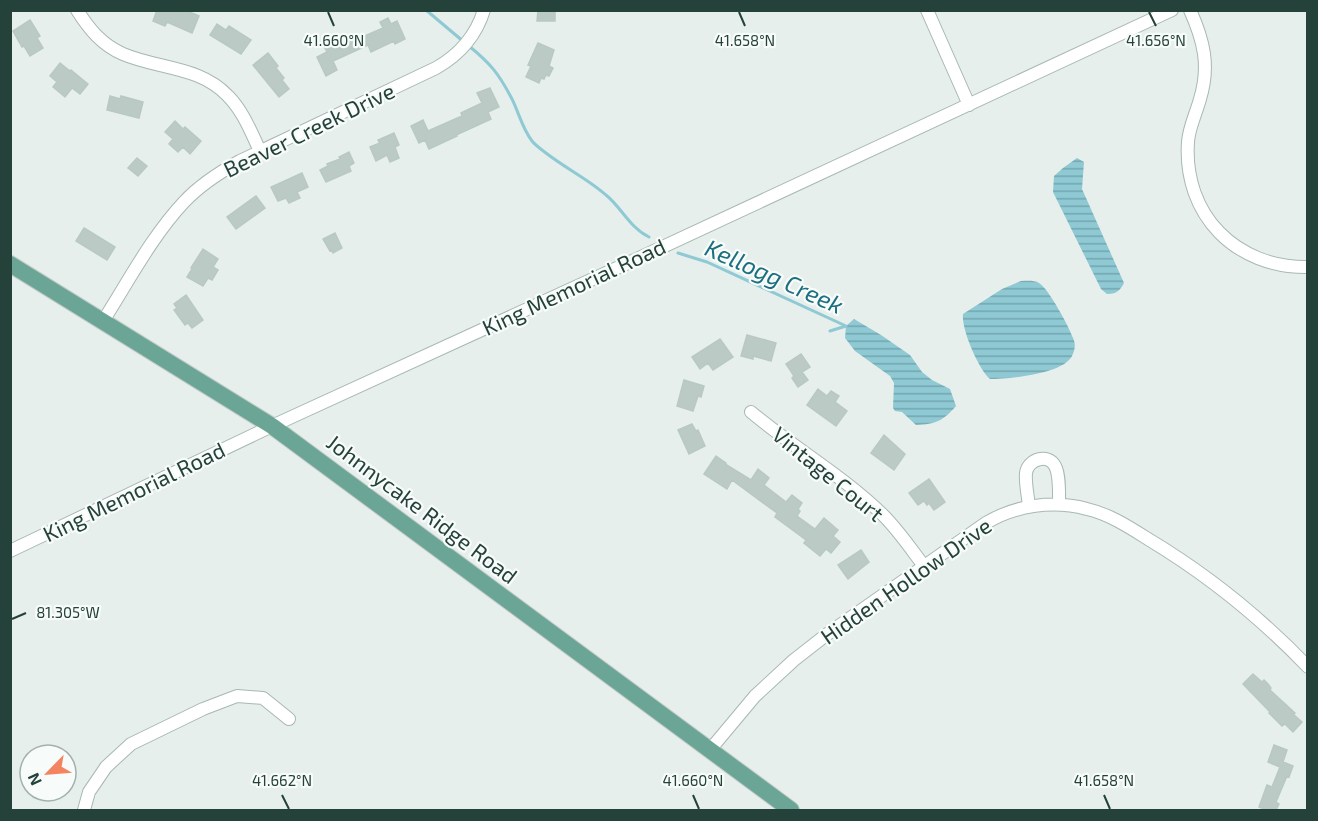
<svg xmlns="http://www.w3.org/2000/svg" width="1318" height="821" font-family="'Exo 2',sans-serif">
<defs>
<pattern id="water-rules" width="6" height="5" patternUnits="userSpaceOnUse" patternTransform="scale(1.5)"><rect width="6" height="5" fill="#8ec9d4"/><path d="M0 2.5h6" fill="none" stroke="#74a5ad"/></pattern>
</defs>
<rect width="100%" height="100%" fill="#e6efeb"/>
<!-- water -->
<path fill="url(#water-rules)" d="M1077 158 1084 162 1082 189 1124 283C1120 291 1116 294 1107 294L1101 289 1053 192 1054 176 1063 168Z
M1021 281C1027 281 1034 280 1039 283 1049 289 1069 327 1073 338 1076 344 1075 350 1072 356 1063 374 1009 379 990 379 979 370 961 329 963 314L1002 289Z
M854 319 881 335 910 355 922 372 932 380 950 389 956 406C943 421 936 424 916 425L902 412 895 411 893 408 894 383 890 376 855 351 845 338 846 326Z"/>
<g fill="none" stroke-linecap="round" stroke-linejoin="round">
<!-- stream -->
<path stroke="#8ec9d4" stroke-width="3" d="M426 10 464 42
M469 46C491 64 499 74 512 99 519 113 522 128 532 141 536 146 541 149 546 153 565 168 588 179 606 195 621 207 630 228 649 237
M678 253 707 262 846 326 830 331"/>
</g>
<!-- building -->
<path fill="#bbcac4" stroke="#b8c9c2" stroke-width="1.5" d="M157 10H185L199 16 192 33 167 22 165 26 153 21Z
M538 10H555V21H537Z
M388 18 391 24 397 21 405 39 395 44 394 41 371 52 368 45 333 61 337 70 326 76 317 57 327 52 324 46 348 35 351 42 383 28 380 22Z
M30 20 40 36 37 38 43 48 30 56 24 46 22 47 13 31Z
M217 24 226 30 229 26 251 40 241 54 210 35Z
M538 43 554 50 549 66 553 68 549 76 546 75 544 79 541 78 539 83 526 77 531 66 528 65Z
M268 53 278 66 276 68 284 78 282 80 289 89 279 97 253 65Z
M60 63 70 71 71 70 88 84 80 94 72 88 65 97 53 87 57 82 50 76Z
M490 88 499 107 488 112 491 119 456 135 457 136 429 149 425 140 419 143 411 126 423 120 428 131 462 116 461 113 482 103 477 93Z
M110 96 120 99 121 96 143 102 139 118 107 110Z
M175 121 183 129 185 127 201 141 190 154 183 147 178 152 169 144 173 139 165 132Z
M394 133 399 145 395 147 399 158 390 162 387 155 376 161 370 147 380 143 378 140Z
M349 152 354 163 349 166 351 171 326 182 320 170 328 166 327 164 340 159 339 157Z
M137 158 147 166 138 176 128 168Z
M302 173 308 187 297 192 300 198 289 203 286 198 278 201 271 187Z
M256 196 265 208 236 229 227 217Z
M84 228 115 247 107 260 76 241Z
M335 233 342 248 333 253 332 250 330 251 323 239Z
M203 249 218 259 213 267 218 270 212 280 208 278 203 286 187 277 192 269 191 268Z
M186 295 203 320 192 328 188 323 185 325 174 310 177 308 174 304Z
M747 335 776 343 771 361 753 356V359L741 356Z
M720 339 733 357 713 370 708 363 700 369 692 357Z
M801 354 810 367 802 372 808 380 798 387 792 378 794 376 786 364Z
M684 380 704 386 701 397 698 396 693 411 677 406Z
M818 389 827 396 831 391 839 396 835 402 847 411 836 426 807 405Z
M692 424 696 431 698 430 705 446 689 454 678 430Z
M884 435 905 454 894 470 871 453Z
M716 456 726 463 725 464 751 480 758 469 769 478 764 485 786 502 792 495 802 503 798 509 800 511 797 516 815 529 824 518 838 530 833 536 840 542 831 553 826 549 820 556 804 543 806 540 775 517 777 513 732 480 727 489 704 474Z
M929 479 945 502 934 510 929 503 927 505 924 501 918 505 909 493Z
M861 550 869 562 848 579 838 565Z
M1253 674 1262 682 1264 680 1268 684 1271 688 1270 690 1295 713 1293 714 1302 722 1293 732 1285 724 1282 726 1269 713 1270 712 1243 684Z
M1274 745 1287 750 1283 762 1293 766 1289 777 1287 776 1276 802 1279 804 1276 810H1267L1259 807 1267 785 1272 787 1280 767 1268 762Z"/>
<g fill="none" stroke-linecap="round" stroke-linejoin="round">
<defs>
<path id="minor" d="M77 10C89 29 102 45 123 54 158 69 200 66 228 96 243 111 251 132 260 151
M927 10 969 105
M1190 10C1204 41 1210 66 1200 99 1196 114 1189 127 1188 142 1183 215 1236 268 1308 267
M103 321C128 282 152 236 184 202 200 185 220 172 240 161L436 68C459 55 476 36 484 10
M751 412C794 448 843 476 883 515 899 531 911 549 924 566
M1029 506C1028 496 1025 483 1026 473 1028 459 1048 453 1055 466 1060 475 1059 494 1059 504
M10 551 272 426 641 257 1172 10
M709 751 755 696 794 660 826 635 986 523C1016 505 1053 500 1087 509 1109 514 1129 527 1148 539 1208 575 1260 617 1308 667
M84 810 89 792 106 767 131 744 203 709 237 696 263 698 289 719"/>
<path id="major" d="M10 264 272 426 791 810"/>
</defs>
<!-- minor casing -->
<use href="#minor" stroke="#a8b8b2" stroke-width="14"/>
<!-- major casing -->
<use href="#major" stroke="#c2cac8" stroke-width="18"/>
<!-- minor -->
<use href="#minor" stroke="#fff" stroke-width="12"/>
<!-- major -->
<use href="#major" stroke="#6aa596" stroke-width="16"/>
</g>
<!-- ticks -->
<path fill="none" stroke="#24423a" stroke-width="2" d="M328 12 334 26M739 12 745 26M1149 12 1156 26M12 619 26 613M282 795 289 809M693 795 699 809M1104 795 1110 809"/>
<g text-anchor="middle" stroke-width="4.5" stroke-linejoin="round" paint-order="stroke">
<!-- street labels -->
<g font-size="22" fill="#24423a" stroke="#f7fbf9">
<text transform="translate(309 130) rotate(-26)" y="8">Beaver Creek Drive</text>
<text transform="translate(574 287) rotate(-25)" y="8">King Memorial Road</text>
<text transform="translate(828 474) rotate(39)" y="8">Vintage Court</text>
<text transform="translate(134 492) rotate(-26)" y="8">King Memorial Road</text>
<text transform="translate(422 509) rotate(37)" y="8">Johnnycake Ridge Road</text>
<text transform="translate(906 581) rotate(-35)" y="8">Hidden Hollow Drive</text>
</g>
<!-- water labels -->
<g font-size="24" font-style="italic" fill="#1c6f80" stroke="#f7fbf9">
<text transform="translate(774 277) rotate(24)" y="8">Kellogg Creek</text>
</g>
</g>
<g font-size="15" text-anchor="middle" fill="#24423a" stroke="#f7fbf9" stroke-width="4.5" stroke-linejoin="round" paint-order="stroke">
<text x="334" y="46">41.660°N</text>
<text x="745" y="46">41.658°N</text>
<text x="1156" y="46">41.656°N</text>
<text x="68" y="618">81.305°W</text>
<text x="282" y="786">41.662°N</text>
<text x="693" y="786">41.660°N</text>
<text x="1104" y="786">41.658°N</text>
</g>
<!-- border -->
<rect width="1318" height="821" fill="none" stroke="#24423a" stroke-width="24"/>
<!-- north arrow -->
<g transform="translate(48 773) rotate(245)"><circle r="28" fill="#f7fbf9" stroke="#a3b1ad" stroke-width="1.5"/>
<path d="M0-4.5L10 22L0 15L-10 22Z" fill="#f4845f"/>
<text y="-9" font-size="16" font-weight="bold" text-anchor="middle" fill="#24423a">N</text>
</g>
</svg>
